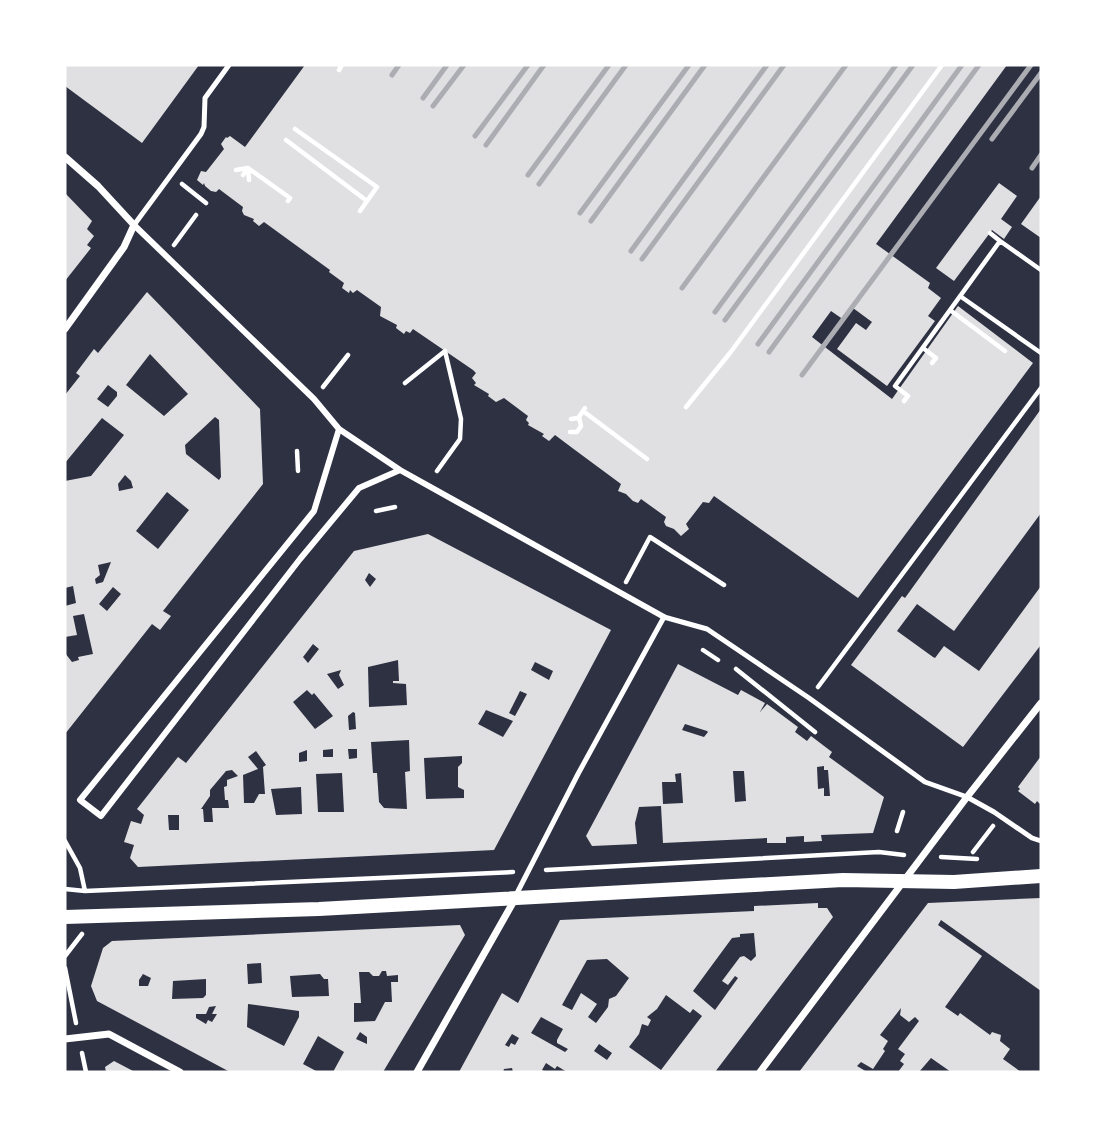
<svg xmlns="http://www.w3.org/2000/svg" width="1106" height="1137" font-family="'Varela Round',sans-serif">
<rect width="100%" height="100%" fill="#2d3142"/>
<!-- building -->
<path fill="#e0e0e3" fill-rule="evenodd" d="M65 65H199L142 143 65 86Z
M305 65H1007L876 244 930 283 928 288 941 298 928 316 935 321 887 386 837 349 856 323 866 330 872 322 853 308 844 320 831 311 812 337 892 399 958 306 1033 363 858 598 714 496 709 503 703 502 686 524 689 529 681 536 674 529 666 526 664 522 666 517 641 499 638 503 633 501 626 494 618 491 621 484 575 450 555 435 549 441 542 436 544 434 528 425 529 423 526 420 528 416 504 398 496 402 488 396 489 394 474 385 476 383 472 378 476 373 473 370 413 329 410 333 406 331 404 334 396 328 397 325 380 316 381 307 357 290 353 293 350 290 349 293 342 288 344 283 329 272 330 270 264 222 259 226 253 221 254 219 244 215 242 211 243 207 219 189 216 192 211 191 205 186 204 183 203 185 197 180 201 171 206 172 224 149 221 144 226 137 227 138 230 136 245 147Z
M999 183 1017 196 1001 219 1012 227 1004 239 992 230 954 281 936 268Z
M65 193 92 221 87 229 94 236 87 245 91 248 65 281Z
M1041 196V238L1021 224Z
M147 292 260 409 263 484 163 611 171 616 160 630 152 624 65 734V653L72 662 79 660 78 657 93 654 84 614 73 616 77 635 65 637V606L76 603 73 586 65 588V481L91 476 124 435 102 418 65 463V395L80 376 76 373 94 349 98 353ZM150 354 188 394 164 416 126 385ZM108 385 117 392V396L108 407 97 399ZM215 417 219 420 221 477 219 480 186 454 185 445ZM125 475 131 481 133 488 119 491 118 484ZM167 492 189 510 158 549 136 531ZM111 562 103 582 96 584 95 579 100 575 98 565ZM113 587 121 594 107 611 99 604Z
M1041 409V513L954 631 917 604 897 631 933 657 935 658 944 646 979 671 1041 586 1040 646 963 747 851 665 902 596 905 598Z
M428 534 611 630 494 850 138 867 130 858 134 845 124 842 131 821 141 824 144 815 137 809 178 757 186 763 354 551ZM369 573 376 579 370 587 365 580ZM313 644 319 649 308 663 303 657ZM398 660 399 681H393V683L406 684 407 705 369 707 368 667ZM535 662 553 671 549 680 531 670ZM341 670 339 675 344 685 338 689 327 674ZM307 690 312 695 314 693 333 716 315 729 293 702ZM520 691 527 694 515 716 509 713ZM486 710 513 721 503 737 478 724ZM353 712 355 713 356 729 349 730 348 716ZM409 740 410 771 405 772 407 809 384 808 379 802 377 773H373L371 742ZM333 749V757H323V750ZM348 749H357V758L349 759ZM307 750V761L299 762V753ZM256 751 266 765 263 767 265 794H259L254 803H244L243 775 258 769 248 757ZM462 756V763L458 767V787L464 790V798L426 799 424 758ZM232 770 238 776 227 780V786L224 787 225 800H228L229 808H212L213 822H204L203 809H201L210 796V790L226 771ZM342 773 344 812H318L316 774ZM301 787 302 814 276 815 271 789ZM168 815H179V830H169Z
M678 664 738 695 741 690 765 703 760 712 767 704 798 727 795 732 807 741 811 736 832 752 829 757 884 797 873 833 821 835 822 841 804 842V836L786 837V843H767V838L663 843 661 806 639 807 635 823 637 844 592 846 586 836ZM685 724 707 731 708 732 704 737 682 730ZM824 766V770H828L830 796H824V788L818 789 817 767ZM733 771H744L746 801 735 802ZM681 773 683 803 663 804 662 782H676L675 774Z
M1041 756V805L1037 801 1035 804 1018 791 1020 789 1018 787Z
M1041 898V991L941 920 938 925 982 956 945 1007 958 1016 960 1013 990 1035 992 1032 1001 1035 1000 1041 1010 1049 1003 1059 1021 1072H951L931 1058 919 1072H898L904 1064 900 1061 905 1054 898 1049 919 1021 915 1017 909 1022 900 1015 901 1008 880 1035 888 1041 883 1049 885 1051 873 1069 861 1062 857 1066 867 1072H799L928 903Z
M818 903V908H827L833 917 715 1072H567L557 1066 555 1069 546 1063 542 1070 546 1072H513L512 1068 504 1069 503 1072H459L502 993 518 1003 560 920 754 911V906ZM754 933 756 956 751 961 744 956 740 957 722 981 728 985 735 976 738 978 715 1010 693 991 732 938 740 937V934ZM607 959 629 978 616 996 609 999 608 1007 596 1023 588 1017 597 1004 581 993 572 1010 562 1005 587 960ZM666 995 690 1013 693 1009 702 1016 661 1070 629 1047 639 1034 642 1024 648 1026 651 1020 647 1017 657 1009ZM541 1017 563 1029 557 1040V1043L568 1049 565 1052 531 1033ZM512 1034 519 1038 515 1045 511 1043 509 1047 505 1045ZM599 1044 612 1053 607 1060 594 1051Z
M460 925 465 935 383 1072H333L344 1052 318 1036 303 1064 318 1072H230L97 1001 91 986 103 948 112 941ZM261 963 262 983 248 984 247 964ZM382 971H386L387 976 398 975V982H391L392 1002H385L375 1021 354 1022V1003H361L359 972H369L373 976H379ZM143 974 151 978 148 986H139V980ZM320 974 324 979H328L329 996 292 997 290 976ZM206 979V995L203 998 172 999 173 981ZM248 1004 299 1011V1017L284 1046 247 1027ZM216 1006 212 1014H217L212 1022 208 1020 206 1024 196 1018V1014H206L209 1007ZM360 1032 367 1037V1044L356 1039Z
M114 1061 135 1072H106L105 1067Z"/>
<g fill="none" stroke-linecap="round" stroke-linejoin="round">
<!-- path -->
<path stroke="#fff" stroke-width="4.5" d="M339 70 342 65
M295 129 377 187 360 211
M286 140 367 201
M236 170 248 168 249 180
M243 175 248 168 290 198 288 201
M182 184 206 203
M1000 241 1041 270
M174 245 196 215
M960 296 1041 353
M950 310 1005 351
M923 348 936 358 932 363
M405 383 445 351 461 419 460 439 437 471
M323 387 348 355
M904 401 908 396 895 386 1000 241 990 233
M686 407 730 353 942 65
M571 419 578 418 583 411 647 459
M570 432H577L581 426 579 417 585 408
M297 451 298 471
M376 511 395 507
M626 582 650 537 724 585
M703 650 718 660
M736 669 815 732
M818 687 1041 388
M897 831 903 812
M65 841 80 868 85 891
M973 852 993 826
M941 857 977 859
M546 870 879 852 904 855
M65 889 85 891 513 872
M65 956 82 934
M65 968 76 1023
M82 1053 86 1072"/>
<!-- service -->
<path stroke="#fff" stroke-width="5" d="M134 225 201 134 204 127 205 98 229 65
M515 897 578 774 664 617 707 629 809 698 925 782 967 797 994 812 1032 838 1041 841"/>
<!-- pedestrian -->
<path stroke="#fff" stroke-width="6" d="M134 225 314 399 339 429 400 470 664 617
M339 429 314 511 80 800 101 816 300 559 359 488 400 470"/>
<!-- minor -->
<path stroke="#fff" stroke-width="7" d="M65 157 98 186 134 225 124 247 65 329
M65 1039 109 1034 180 1072
M417 1072 515 899
M760 1072 967 797 1041 703"/>
<!-- secondary -->
<path stroke="#fff" stroke-width="14" d="M65 917 319 909 843 880 954 882 1041 876"/>
<!-- rail -->
<path stroke="#abadb3" stroke-width="5" d="M392 75 399 65
M423 98 447 65
M433 106 464 65
M475 136 528 65
M992 139 1041 73
M486 145 544 65
M1032 168 1041 155
M528 175 609 65
M539 184 626 65
M580 213 689 65
M591 221 705 65
M631 251 767 65
M642 259 784 65
M682 288 846 65
M715 312 896 65
M725 320 913 65
M758 344 962 65
M769 352 979 65
M802 375 1031 65"/>
</g>
<!-- border -->
<rect width="1106" height="1137" fill="none" stroke="#ffffff" stroke-width="133"/>
</svg>
